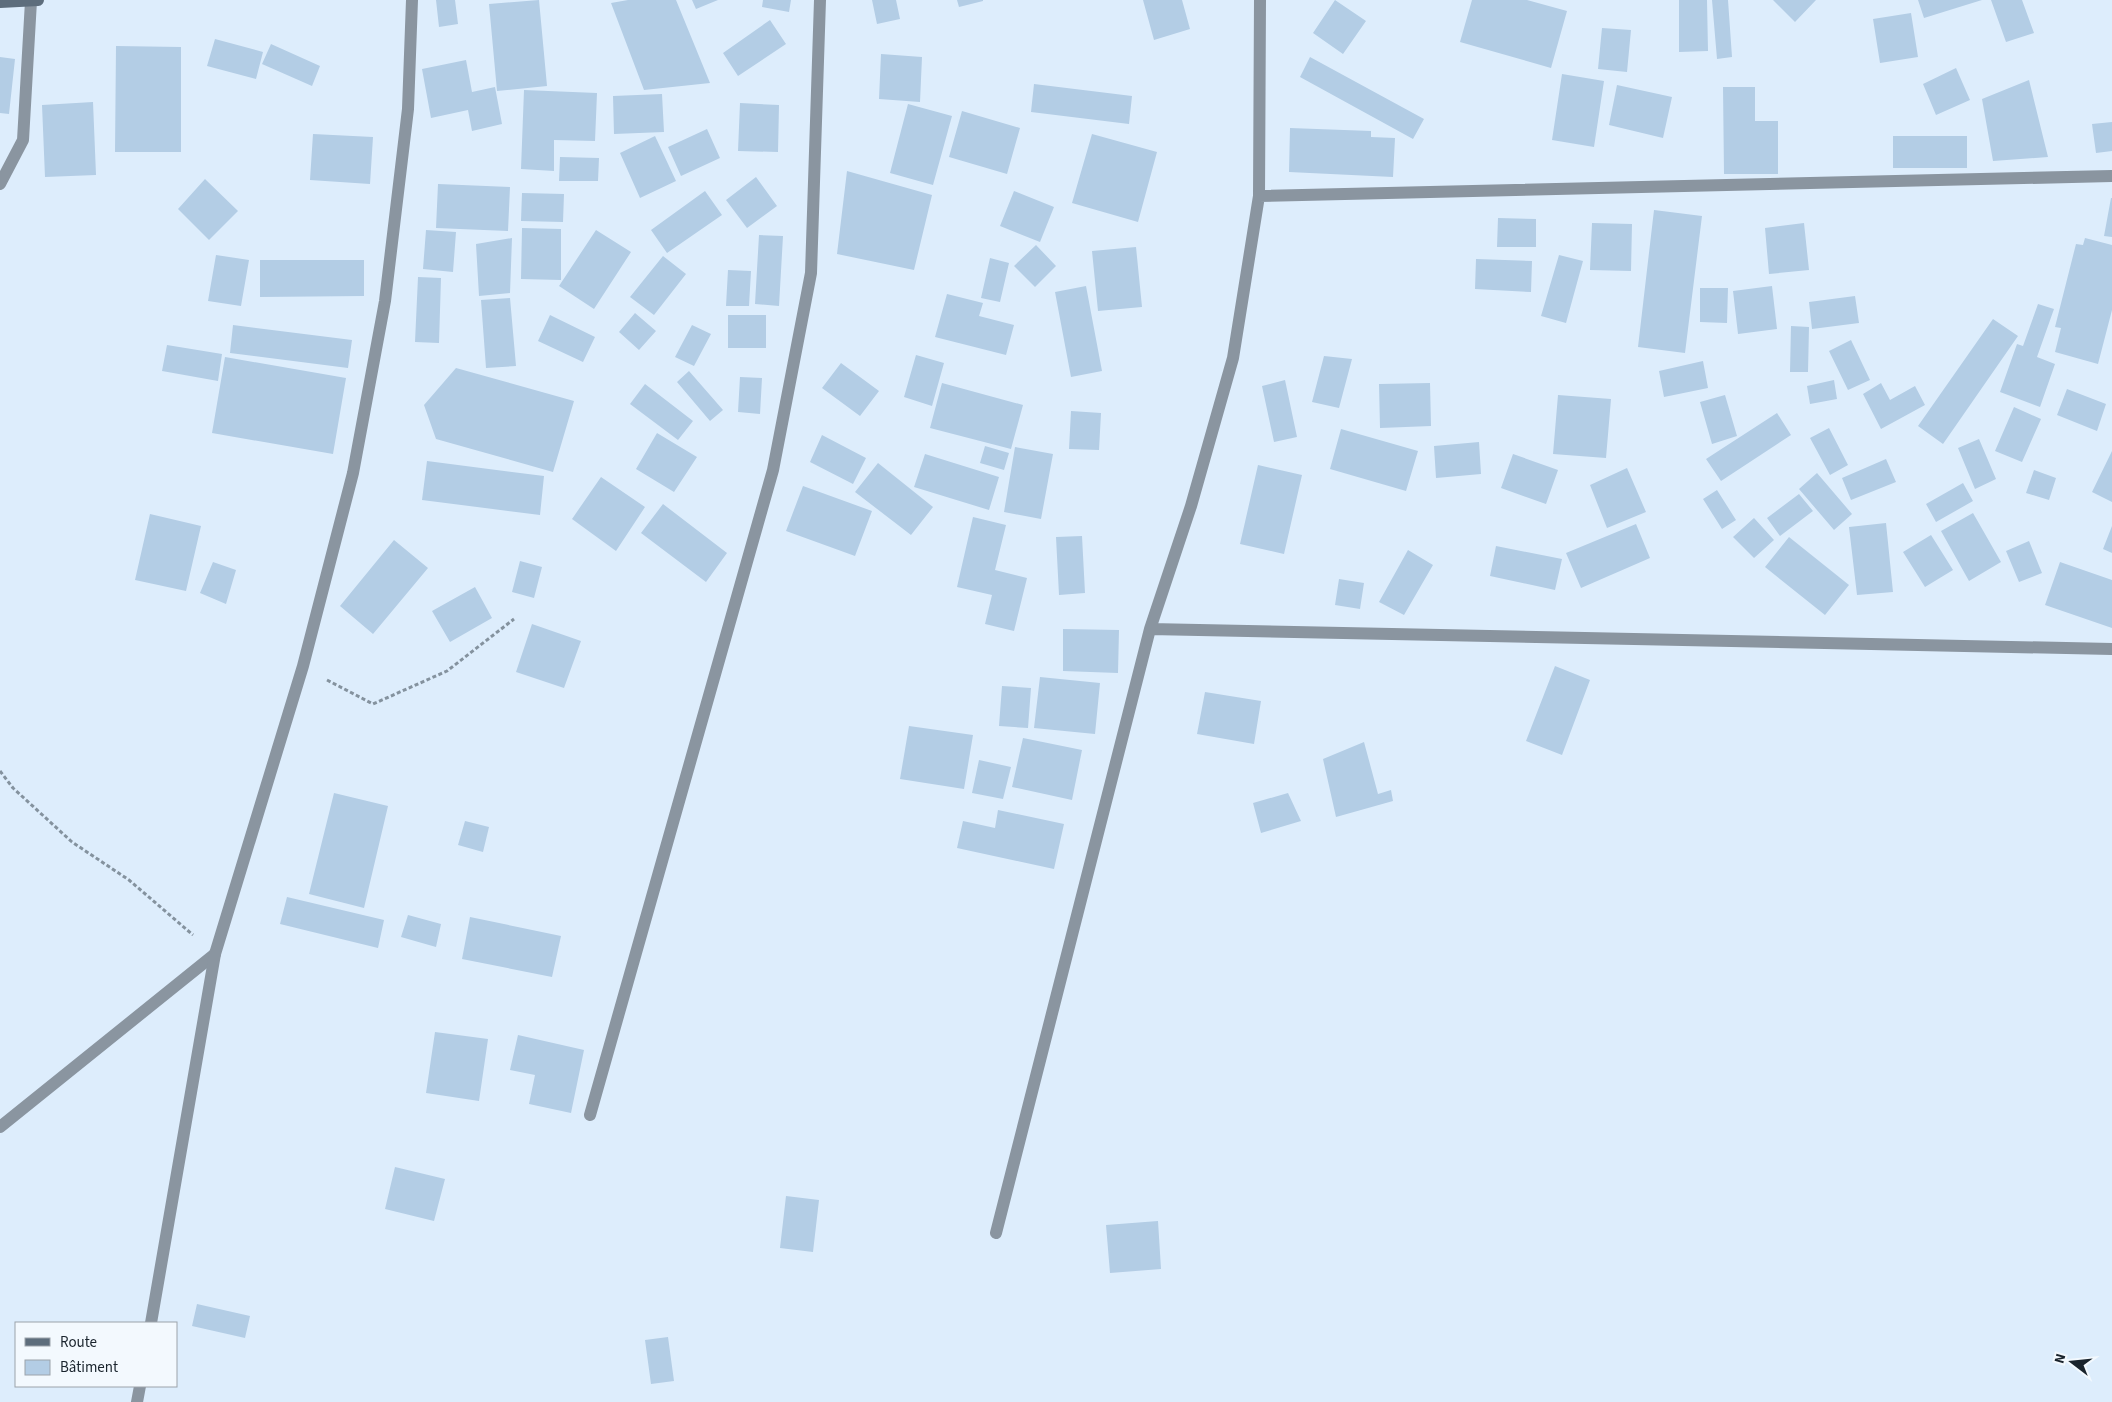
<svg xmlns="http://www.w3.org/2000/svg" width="2112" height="1402" font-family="'Source Sans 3',sans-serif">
<rect width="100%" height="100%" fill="#ddedfc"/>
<!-- building -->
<path fill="#b3cde5" d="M436 0H455L458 24 439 27Z
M539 0 547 86 497 91 489 4Z
M628 0H676L710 83 644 90 611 3Z
M692 0H718L696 9Z
M763 0H791L789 12 762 7Z
M872 0H896L900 19 877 24Z
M957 0H983V1L959 7Z
M1143 0H1182L1190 29 1154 40Z
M1335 0 1366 21 1343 54 1313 33Z
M1472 0H1527L1567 11 1551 68 1460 42Z
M1679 0H1707L1708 51 1679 52Z
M1712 0H1728L1732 57 1717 59Z
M1773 0H1816L1795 22Z
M1918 0H1982L1924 18Z
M1991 0H2022L2034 33 2006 42Z
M1911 13 1918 57 1880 63 1873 19Z
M770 20 786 44 738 76 723 53Z
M1602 28 1631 30 1627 72 1598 69Z
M215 39 263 52 256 79 207 66Z
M271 44 320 66 312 86 262 64Z
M116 46 181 47V152H115Z
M881 54 922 57 920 102 879 99Z
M0 57 15 59 9 114 0 113Z
M1310 57 1424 119 1413 139 1300 77Z
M466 60 472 92 495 87 502 124 472 131 468 110 431 118 422 69Z
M1956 68 1970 100 1936 115 1923 84Z
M1562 74 1604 81 1594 147 1552 140Z
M2029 80 2048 157 1993 161 1982 99Z
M1034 84 1132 96 1129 124 1031 112Z
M1617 85 1672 97 1663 138 1609 125Z
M1723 87H1755V121H1778V174H1724Z
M524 90 597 93 595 141 554 140V171L521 169Z
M662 94 664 132 614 134 613 96Z
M93 102 96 175 45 177 42 105Z
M740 103 779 105 778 152 738 151Z
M908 104 952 116 933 185 890 173Z
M962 111 1020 128 1007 174 949 157Z
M2112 122V151L2096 153 2092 124Z
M1290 128 1371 131V137L1395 138 1393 177 1289 172Z
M707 129 720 158 681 176 668 147Z
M313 134 373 137 370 184 310 180Z
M1092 134 1157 152 1138 222 1072 203Z
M655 136 676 181 640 198 620 153Z
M1893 136H1967V168H1893Z
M560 157 599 158 598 181H559Z
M847 171 932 195 914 270 837 254Z
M756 177 777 206 747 228 726 200Z
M205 179 238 211 209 240 178 209Z
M438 184 510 187 508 231 436 228Z
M705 191 722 215 667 253 651 230Z
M1014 191 1054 207 1040 242 1000 226Z
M522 193 564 194 563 222 521 221Z
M2111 198H2112V237L2104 236Z
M1654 210 1702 216 1685 353 1638 347Z
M1498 218 1536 219V247H1497Z
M1592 223 1632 224 1631 271 1590 270Z
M1804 223 1809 270 1769 274 1765 228Z
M522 228 561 229V280L521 279Z
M426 230 456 232 453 272 423 269Z
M596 230 631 252 594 309 559 286Z
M759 235 783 236 779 306 755 304Z
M512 238 510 293 479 296 476 244Z
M2085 238 2112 245V310L2098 364 2055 352 2061 328 2055 327 2076 244 2083 245Z
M1036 245 1056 266 1035 287 1014 266Z
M1136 247 1142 307 1098 311 1092 251Z
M216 255 249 260 241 306 208 301Z
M1559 255 1583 261 1566 323 1541 316Z
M663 256 686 274 654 315 630 297Z
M990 258 1009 263 1000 302 981 298Z
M1476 259 1532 261 1531 292 1475 289Z
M260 260H364V296L260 297Z
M728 270 751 271 749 306H726Z
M418 277 441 278 439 343 415 342Z
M1086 286 1102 371 1071 377 1055 292Z
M1772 286 1777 329 1738 334 1733 291Z
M1700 288H1728L1727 323 1700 322Z
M947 294 983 303 979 316 1014 325 1006 355 935 337Z
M1855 296 1859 323 1812 329 1809 302Z
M510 298 516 366 486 368 481 300Z
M2038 304 2054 309 2037 357 2055 364 2040 407 2000 392 2017 344 2023 346Z
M635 313 656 331 639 350 619 332Z
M550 315 595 337 583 362 538 341Z
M728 315H766V348H728Z
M1993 319 2018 336 1943 444 1918 426Z
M233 325 352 340 348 368 230 353Z
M692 325 711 334 694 366 675 357Z
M1791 326 1809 327 1808 372H1790Z
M1851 340 1870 380 1848 390 1829 351Z
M167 345 222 354 218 381 162 371Z
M916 355 944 363 932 406 904 397Z
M1324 356 1352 359 1339 408 1312 402Z
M225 357 346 378 333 454 212 433Z
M1703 361 1708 388 1664 397 1659 371Z
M841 363 879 391 860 416 822 388Z
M456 368 574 401 553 472 436 439 424 405Z
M689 371 723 410 710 421 677 382Z
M740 377 762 378 760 414 738 412Z
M1285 380 1297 437 1274 442 1262 386Z
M1834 380 1837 399 1810 404 1807 386Z
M942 383 1023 405 1011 449 930 428Z
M1430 383 1431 426 1380 428 1379 384Z
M1881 383 1890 400 1915 386 1925 405 1881 429 1863 394Z
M645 384 693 421 678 440 630 404Z
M2067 389 2106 404 2097 431 2057 415Z
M1558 395 1611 399 1606 458 1553 454Z
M1725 395 1737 436 1712 444 1700 402Z
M2014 407 2041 419 2022 462 1995 451Z
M1071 411 1101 413 1099 450 1069 449Z
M1777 413 1791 435 1721 481 1706 459Z
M1829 428 1848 465 1830 475 1810 438Z
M1341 429 1418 451 1406 491 1330 469Z
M657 433 697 457 674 492 636 469Z
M822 435 866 458 853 484 810 462Z
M1979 439 1996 479 1975 489 1958 448Z
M1479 442 1481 474 1436 478 1434 446Z
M985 446 1009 453 1004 470 980 463Z
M1015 447 1053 454 1041 519 1004 512Z
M2112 451V502L2092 492Z
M925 454 999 477 989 510 914 487Z
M1513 454 1558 470 1546 504 1501 488Z
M1886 459 1896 482 1851 500 1842 478Z
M427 461 544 476 540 515 422 500Z
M878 463 933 507 911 535 855 492Z
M1258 465 1302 475 1284 554 1240 544Z
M1627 468 1646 512 1607 528 1590 485Z
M2034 470 2056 478 2049 500 2026 493Z
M1817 473 1852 514 1834 530 1799 489Z
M601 477 645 507 616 551 572 519Z
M1963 483 1973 501 1936 522 1926 504Z
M803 486 872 511 855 556 786 531Z
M1717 490 1736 520 1722 529 1703 499Z
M1799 494 1813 511 1780 536 1767 518Z
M663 504 727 553 706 582 641 533Z
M1973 513 2001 562 1969 581 1941 531Z
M150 514 201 526 186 591 135 580Z
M973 517 1006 525 995 570 1027 578 1014 631 985 624 992 595 957 587Z
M1754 518 1774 540 1754 558 1733 537Z
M1886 523 1893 592 1857 595 1849 527Z
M1636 524 1650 558 1581 588 1566 553Z
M2112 526V553L2103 549Z
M1931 535 1953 570 1925 587 1903 552Z
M1082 536 1085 593 1059 595 1056 537Z
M1789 537 1849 585 1825 615 1765 567Z
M394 540 428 568 373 634 340 606Z
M2029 541 2042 573 2019 582 2006 551Z
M1496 546 1562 559 1555 590 1490 576Z
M1408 550 1433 565 1404 615 1379 602Z
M520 561 542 567 534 598 512 592Z
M213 562 236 570 226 604 200 593Z
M2060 562 2112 580V628L2045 605Z
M1339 579 1364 583 1360 609 1335 605Z
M475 587 492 618 450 642 432 611Z
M532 624 581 641 564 688 516 672Z
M1063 629 1119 630 1118 673 1063 671Z
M1555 666 1590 680 1562 755 1526 741Z
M1040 677 1100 683 1095 734 1034 728Z
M1002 686 1031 688 1028 728 999 726Z
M1205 692 1261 701 1254 744 1197 734Z
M909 726 973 735 964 789 900 779Z
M1023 738 1082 750 1072 800 1012 787Z
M1364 742 1378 794 1391 790 1393 801 1336 817 1323 759Z
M979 760 1011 767 1003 799 972 793Z
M334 793 388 806 364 908 309 894Z
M1288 793 1301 821 1261 833 1253 803Z
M998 810 1064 824 1054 869 957 848 963 821 995 828Z
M465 821 489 827 483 852 458 845Z
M287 897 384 920 378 948 280 924Z
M408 915 441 924 436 947 401 937Z
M470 917 561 936 552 977 462 959Z
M435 1032 488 1039 479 1101 426 1093Z
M518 1035 584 1050 571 1113 529 1104 535 1075 510 1070Z
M395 1167 445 1179 434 1221 385 1209Z
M786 1196 819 1200 813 1252 780 1248Z
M1158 1221 1161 1269 1110 1273 1106 1225Z
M197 1304 250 1316 245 1338 192 1326Z
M668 1337 674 1381 651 1384 645 1340Z"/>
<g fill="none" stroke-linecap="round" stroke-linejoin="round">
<!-- path -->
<path stroke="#84929e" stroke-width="3" stroke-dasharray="4 2.5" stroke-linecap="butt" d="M327 680 373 704 447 671 514 619
M0 771 13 788 72 842 129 880 193 935"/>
<!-- lane -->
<path stroke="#8a95a0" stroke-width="12" d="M0 1127 215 954"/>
<!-- street -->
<path stroke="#8a95a0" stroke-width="12" d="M0 184 23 140 31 1
M1259 196 2112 176
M1150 629 2112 649
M590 1115 773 470 811 273 820 0
M996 1233 1150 629 1191 506 1233 358 1259 196 1260 0
M151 1323 215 954 303 666 353 473 385 301 408 109 412 0
M137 1402 140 1386"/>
<!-- secondary -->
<path stroke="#5d6d7c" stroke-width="12" d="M0 2 38 0"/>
</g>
<!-- legend -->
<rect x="15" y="1322" width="162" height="65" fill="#f3f9fe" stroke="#9ca3aa"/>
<rect x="25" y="1338" width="25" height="8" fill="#5d6d7c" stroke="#9ca3aa"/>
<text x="60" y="1347" font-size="15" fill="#19232c">Route</text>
<rect x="25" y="1360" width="25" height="15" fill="#b3cde5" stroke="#9ca3aa"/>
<text x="60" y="1372" font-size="15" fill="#19232c">Bâtiment</text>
<!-- north arrow -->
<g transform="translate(2072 1362) rotate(286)" stroke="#f3f9fe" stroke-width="4" paint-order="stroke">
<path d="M0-4L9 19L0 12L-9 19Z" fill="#19232c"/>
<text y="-8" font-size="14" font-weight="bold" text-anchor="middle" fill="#19232c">N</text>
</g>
</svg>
